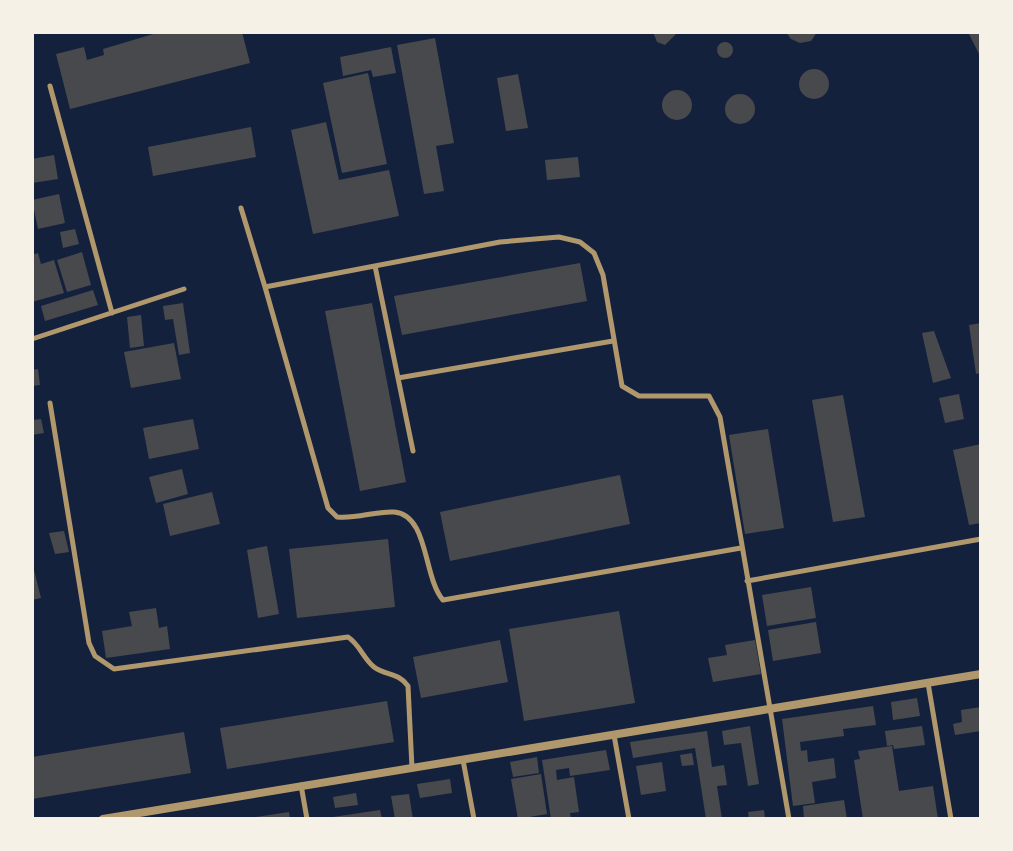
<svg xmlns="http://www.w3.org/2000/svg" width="1013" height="851" font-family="'PT Sans Narrow',sans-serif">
<rect width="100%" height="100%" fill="#14213d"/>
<!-- building -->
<path fill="#48494c" d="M160 32H242L250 63 70 109 56 54 84 47 87 60 104 55 103 49Z
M653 32H676V34L665 45 657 42Z
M786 32H817L811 41 800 43 791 39Z
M968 32H981V58Z
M435 38 454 143 436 146 444 191 424 194 397 45Z
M717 50a8 8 0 1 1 16 0a8 8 0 1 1-16 0Z
M391 47 396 73 373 77 371 70 343 76 340 57Z
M799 84a15 15 0 1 1 30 0a15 15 0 1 1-30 0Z
M368 73 387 164 342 173 323 83Z
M518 74 528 128 506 131 497 78Z
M662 105a15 15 0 1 1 30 0a15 15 0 1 1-30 0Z
M725 109a15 15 0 1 1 30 0a15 15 0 1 1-30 0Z
M326 122 339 180 389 170 399 216 313 234 291 130Z
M251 127 256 157 153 176 148 147Z
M54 155 58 179 32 183V159Z
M578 157 580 177 547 180 545 160Z
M59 194 65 223 38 229 32 200Z
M75 229 79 244 63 248 60 232Z
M82 252 91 285 67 292 57 260Z
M38 253 41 264 54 260 64 293 32 302V255Z
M580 263 587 301 402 335 394 296Z
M93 290 98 305 45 321 41 306Z
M183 303 190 353 179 355 173 319 165 320 163 306Z
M372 303 406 482 360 491 325 311Z
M141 315 144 346 130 348 127 317Z
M981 323V373L976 374 969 325Z
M934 331 951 378 933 383 922 333Z
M174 343 181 379 131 388 124 352Z
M38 369 40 385 32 386V370Z
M959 394 964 419 945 423 939 398Z
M843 395 865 517 833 522 812 400Z
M41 419 44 433 32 435V420Z
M193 419 199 449 149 459 143 428Z
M768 429 784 528 745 534 729 435Z
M981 444V523L969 525 953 450Z
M182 469 188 494 156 503 149 477Z
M620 475 630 524 450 561 440 512Z
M212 492 220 524 170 536 163 504Z
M64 531 69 552 55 554 49 533Z
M388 539 395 607 297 618 289 549Z
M267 546 279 614 258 618 247 550Z
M33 566 41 598 32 600V567Z
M811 587 816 618 767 626 762 595Z
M156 608 159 628 167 626 170 649 106 658 102 631 132 626 129 612Z
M619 611 635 703 524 721 509 629Z
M816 622 821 653 773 661 768 630Z
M500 640 508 682 421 698 413 657Z
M755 640 761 674 713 682 708 658 727 655 725 645Z
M917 698 920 716 893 720 891 702Z
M387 701 394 742 227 769 220 728Z
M873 706 876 725 843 729 844 736 800 742 801 751 807 750 808 762 834 758 836 778 812 782 815 803 793 806 782 719Z
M981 707V731L955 735 953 724 962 722 961 710Z
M750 726 759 784 748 786 741 743 724 745 722 731Z
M922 726 925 745 894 749 893 745 887 746 885 731Z
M707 731 712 767 724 765 727 785 717 786 722 819H706L695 748 633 758 630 742Z
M184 732 191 773 32 799V757Z
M892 746 899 791 933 786 938 819H863L854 760 860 759 858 751Z
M606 750 610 770 570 776 569 768 556 770 557 780 574 777 579 812 570 813 571 819H551L542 760Z
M692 753 694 765 682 766 680 755Z
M537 757 539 773 513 777 510 762Z
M662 762 666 791 641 795 636 766Z
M541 774 547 814 518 819 511 779Z
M450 779 452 793 420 798 417 784Z
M356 793 358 805 335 808 333 797Z
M409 794 413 819H395L391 796Z
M844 800 847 819H804L803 806Z
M380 810 382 819H333V817Z
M764 810 765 819H749L748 812Z
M289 812 290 819H256V817Z"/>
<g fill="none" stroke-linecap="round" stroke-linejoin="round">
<!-- service -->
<path stroke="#b1986c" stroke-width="5" d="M50 86 112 313
M241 208 265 287
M375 266 413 451
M32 339 184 289
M398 378 613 341
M50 403 89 643 95 656 114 669 348 637C360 645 363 658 374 667 386 676 398 672 408 686L412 768
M741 548 443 600C423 577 429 515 394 512 375 511 357 519 337 517L328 508 265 287 500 242 559 237 580 242 594 253 603 275 622 386 639 396H709L720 417 789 819
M747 581 981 539
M928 683 951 819
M614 735 629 819
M463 760 474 819
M301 785 307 819"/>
<!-- minor -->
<path stroke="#b1986c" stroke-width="8" d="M103 819 981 674"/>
</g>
<!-- border -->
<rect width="1013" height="851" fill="none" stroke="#f6f1e7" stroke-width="68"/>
</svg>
